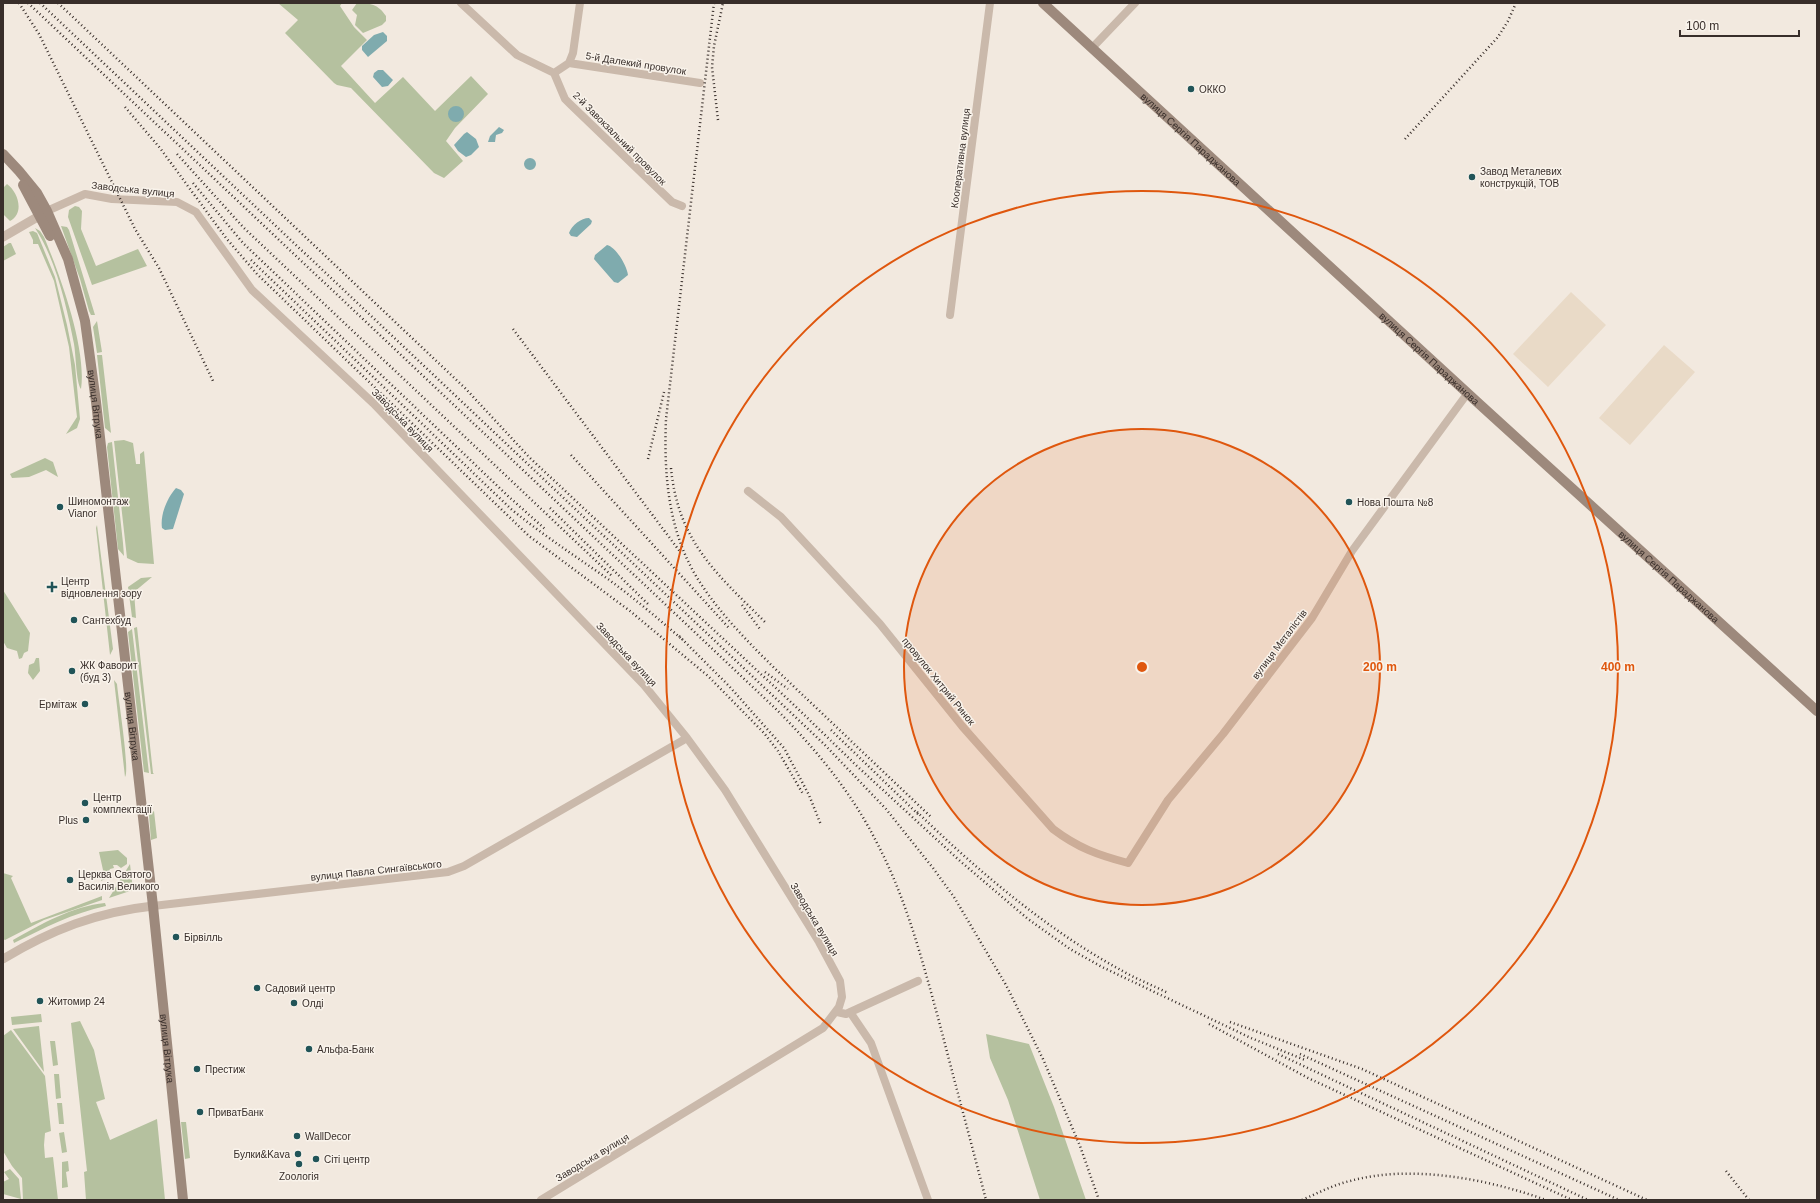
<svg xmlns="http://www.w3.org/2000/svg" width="1820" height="1203" font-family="Arial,sans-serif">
<rect width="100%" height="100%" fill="#f2e9df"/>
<!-- green -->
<path fill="#b5c19f" d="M278 3H342L340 6 354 27 367 40 341 66 375 103 403 77 435 111 471 76 488 94 455 128 446 141 463 161 444 178 434 173 351 88 337 85 334 83 285 33 298 20Z
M357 3C370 3 378 4 386 16V21L382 25 363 33 355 25 357 15 352 10Z
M7 184C18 192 25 213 10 221L3 214V188Z
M75 206 79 207 82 211 81 229 96 266 138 249 147 266 92 285 68 217 69 210Z
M61 226 67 227 69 230 95 315H91L89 311 80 279Z
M35 228 40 231 44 237C60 275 87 349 81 389 76 382 76 355 74 344 67 308 56 259 35 228Z
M33 231 37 233 55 277 67 325 75 365 80 419 77 428 66 434 77 417 69 347 54 281 38 244H33V240L29 232Z
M9 243H11L16 254 3 261V247Z
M97 321 102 352 97 353 93 327Z
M97 355H102L111 433 105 428Z
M124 440 133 443 136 464H140V454L144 451 154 564 138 563 127 558 114 441Z
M112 442 123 543 124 556 118 549 107 447 108 443Z
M45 458 53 462 58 477 46 470 29 477 12 478 10 474Z
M97 525 113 649 110 655 96 528Z
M152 577 134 592 136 618 132 617 128 587 141 578Z
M3 590 30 633 28 651 24 653 22 658 19 659 17 651 7 648 3 641Z
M137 627 153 773 154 774H151L134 628Z
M132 629 149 773 144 772 128 632Z
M36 658H39L40 671 33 680 28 673 29 665 34 663Z
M114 680 117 684C118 697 130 771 125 777Z
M154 811 157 838 151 840 149 815Z
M118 850 127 858V864L121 868 117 865H113L114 868 110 869 105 879 101 881 103 870 99 852Z
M130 864 133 890 109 898Z
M3 873 13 876 11 878 31 923 102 896V900L44 920 5 940 3 939Z
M105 903 106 906C73 913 44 928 14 943L13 940C41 924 73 906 105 903Z
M41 1014 42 1022 12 1025 11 1017Z
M80 1021 94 1050 105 1099 96 1102 110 1140 157 1119 165 1200H86L84 1172 87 1171 71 1023Z
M39 1026 44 1072 13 1029Z
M11 1030 45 1076 51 1131 45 1133 44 1145 45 1158 53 1157 58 1200H23L22 1178 12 1166 3 1151V1036Z
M986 1034 1029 1044 1054 1107 1086 1200H1040L1008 1100 990 1058Z
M50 1041H55L58 1065 53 1066Z
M54 1074H59L61 1098 56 1099Z
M57 1103H62L64 1124H59Z
M181 1122H186L190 1158 185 1159Z
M64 1132 67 1152 62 1153 59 1133Z
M68 1161 69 1171 66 1172 68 1187 62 1188V1162Z
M10 1169 19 1179 21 1199 3 1194V1182L9 1179 4 1172Z"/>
<!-- plaza -->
<path fill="#e9dac7" d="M1571 292 1606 325 1548 387 1513 354Z
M1664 345 1695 372 1630 445 1599 418Z"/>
<!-- water -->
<path fill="#7fabae" d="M383 32 387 36V41L368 57 362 50V46L374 35Z
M378 70H383L393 80 388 86 382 87 373 77 374 73Z
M448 114a8 8 0 1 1 16 0a8 8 0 1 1-16 0Z
M499 127 504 130 502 133 496 135 495 142H488L490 136Z
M467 132 476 139 479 147 471 155 466 157 458 151 454 145 464 134Z
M524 164a6 6 0 1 1 12 0a6 6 0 1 1-12 0Z
M589 218 592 221 591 224 577 237 571 236 569 233C572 225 581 218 589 218Z
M607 245C616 247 627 266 628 275L618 283 614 282 594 259 595 255Z
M176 488 181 490 184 494 173 529 165 530 162 528C160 515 167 498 176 488Z"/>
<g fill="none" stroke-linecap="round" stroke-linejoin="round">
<!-- minor -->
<path stroke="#cab9ab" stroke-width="8" d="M461 3 517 55 554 73 565 99 570 104 672 202 682 206
M1092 48 1135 3
M569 63 700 83
M554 73 569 63 573 53 580 3
M47 211 85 194 112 199 177 202 196 212 252 290 373 403 644 685 687 738 725 790 819 942 840 981 842 997 839 1007 823 1028 541 1200
M950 315 990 3
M748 491 781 517 880 624 962 726 1053 829C1078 848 1098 855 1128 863L1168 800 1223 734 1312 618 1352 551 1467 394
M153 906 448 872 464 866 687 738
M837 1012 846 1014 918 981
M850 1012 871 1043 928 1200"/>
<!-- tertiary -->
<path stroke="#cab9ab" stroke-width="9" d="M3 237 46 212
M3 959C51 930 97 912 153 906"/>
<!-- secondary -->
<g stroke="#9d897c" stroke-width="10">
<path id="s1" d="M1043 3 1476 401 1817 711"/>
<path id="s2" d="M3 154 19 171 37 193 47 211 68 259 85 321 96 402 153 906 183 1200"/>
<path d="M23 185 50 236"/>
</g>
<!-- rail -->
<path stroke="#382e2a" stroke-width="2.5" stroke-dasharray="1 3" stroke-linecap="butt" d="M19 3 39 34 135 229 159 268 214 383
M28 3 774 707C814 747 851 791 877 843 907 900 923 963 940 1025 955 1083 971 1142 986 1200
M40 3 824 744 886 809 933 868 954 897 1006 985 1043 1059 1080 1146 1099 1200
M58 3 465 388 530 458 794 705 858 767 960 861 1028 919 1070 949 1102 967 1251 1038 1305 1060
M714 3 666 419C664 467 667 517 688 561 711 610 769 663 808 700 849 739 890 778 931 817
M125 107 160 148 226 238 257 274 529 536 630 611 708 676 764 733 778 751 803 794
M718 120 712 67 714 46 723 3
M1405 139 1498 37 1508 21 1516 3
M177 154 243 227 613 577
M193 183 243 243 508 496 545 529
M251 260 511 509C538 531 566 550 595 570 626 591 655 616 683 640
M513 329 681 553
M571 455 729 628
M648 459 664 392
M671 468C678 542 717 574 766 623
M550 508 650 606
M742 605 760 629
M679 636 729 686 784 748 809 795 821 825
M765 672 788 689
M831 730 920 816
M917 812C977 870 1046 929 1119 969 1134 978 1152 985 1168 993
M1230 1022 1362 1069 1647 1200
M1209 1024 1308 1078 1572 1200
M1278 1054 1588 1200
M1300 1054 1619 1200
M1726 1171 1749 1200
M1302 1200C1318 1193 1333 1185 1350 1181 1411 1164 1488 1179 1546 1200"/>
</g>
<!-- distance rings -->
<circle cx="1142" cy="667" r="238" fill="#df570e" fill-opacity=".12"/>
<g fill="none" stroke="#df570e" stroke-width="2">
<circle cx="1142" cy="667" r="238"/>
<circle cx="1142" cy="667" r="476"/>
</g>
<!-- markers -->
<g fill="#215458" stroke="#f9f3eb" stroke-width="1.5">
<circle cx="1191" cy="89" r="4"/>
<circle cx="1472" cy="177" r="4"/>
<circle cx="1349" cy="502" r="4"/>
<circle cx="60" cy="507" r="4"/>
<path d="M50 581h4v4h4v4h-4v4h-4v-4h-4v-4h4z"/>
<circle cx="74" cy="620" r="4"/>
<circle cx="72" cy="671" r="4"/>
<circle cx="85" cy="704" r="4"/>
<circle cx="85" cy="803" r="4"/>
<circle cx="86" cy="820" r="4"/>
<circle cx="70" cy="880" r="4"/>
<circle cx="176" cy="937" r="4"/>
<circle cx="257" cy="988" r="4"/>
<circle cx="40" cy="1001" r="4"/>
<circle cx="294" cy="1003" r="4"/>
<circle cx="309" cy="1049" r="4"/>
<circle cx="197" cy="1069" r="4"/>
<circle cx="200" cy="1112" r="4"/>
<circle cx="297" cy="1136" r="4"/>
<circle cx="298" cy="1154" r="4"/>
<circle cx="316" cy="1159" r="4"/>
<circle cx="299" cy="1164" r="4"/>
</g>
<g text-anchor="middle" stroke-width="3" stroke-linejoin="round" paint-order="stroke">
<!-- street labels -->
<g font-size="10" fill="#382e2a" stroke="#f9f3eb">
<text transform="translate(636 63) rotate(9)" y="4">5-й Далекий провулок</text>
<text transform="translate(620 138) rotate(45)" y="4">2-й Завокзальний провулок</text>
<text dy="4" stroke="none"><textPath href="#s1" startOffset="201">вулиця Сергія Параджанова</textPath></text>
<text transform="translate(960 158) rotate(-83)" y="4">Кооперативна вулиця</text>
<text transform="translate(133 189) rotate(6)" y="4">Заводська вулиця</text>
<text dy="4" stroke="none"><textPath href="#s1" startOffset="525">вулиця Сергія Параджанова</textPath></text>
<text dy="4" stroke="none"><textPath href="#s2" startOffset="273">вулиця Вітрука</textPath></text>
<text transform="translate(403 420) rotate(46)" y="4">Заводська вулиця</text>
<text dy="4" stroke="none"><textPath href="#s1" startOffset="849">вулиця Сергія Параджанова</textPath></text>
<text transform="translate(1279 644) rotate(-53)" y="4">вулиця Металістів</text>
<text transform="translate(627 654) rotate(47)" y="4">Заводська вулиця</text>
<text transform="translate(939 681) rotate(51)" y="4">провулок Хитрий Ринок</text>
<text dy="4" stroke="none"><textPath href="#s2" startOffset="597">вулиця Вітрука</textPath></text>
<text transform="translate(376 870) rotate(-6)" y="4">вулиця Павла Сингаївського</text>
<text transform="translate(815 919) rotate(59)" y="4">Заводська вулиця</text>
<text dy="4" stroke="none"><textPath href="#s2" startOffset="921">вулиця Вітрука</textPath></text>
<text transform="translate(592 1157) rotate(-31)" y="4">Заводська вулиця</text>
</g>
<!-- poi labels -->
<g font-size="10" fill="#382e2a" stroke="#f9f3eb" text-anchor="start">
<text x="1199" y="93">ОККО</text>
<text x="1480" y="175">Завод Металевих<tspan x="1480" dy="12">конструкцій, ТОВ</tspan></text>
<text x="68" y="505">Шиномонтаж<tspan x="68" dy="12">Vianor</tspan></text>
<text x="1357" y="506">Нова Пошта №8</text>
<text x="61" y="585">Центр<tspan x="61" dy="12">відновлення зору</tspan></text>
<text x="82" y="624">Сантехбуд</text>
<text x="80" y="669">ЖК Фаворит<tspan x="80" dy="12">(буд 3)</tspan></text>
<text x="77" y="708" text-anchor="end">Ермітаж</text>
<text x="93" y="801">Центр<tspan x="93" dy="12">комплектації</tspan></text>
<text x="78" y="824" text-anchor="end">Plus</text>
<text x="78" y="878">Церква Святого<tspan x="78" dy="12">Василія Великого</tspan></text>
<text x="184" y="941">Бірвілль</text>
<text x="265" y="992">Садовий центр</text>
<text x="48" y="1005">Житомир 24</text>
<text x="302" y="1007">Олді</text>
<text x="317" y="1053">Альфа-Банк</text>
<text x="205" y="1073">Престиж</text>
<text x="208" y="1116">ПриватБанк</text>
<text x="305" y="1140">WallDecor</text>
<text x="290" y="1158" text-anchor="end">Булки&amp;Kava</text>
<text x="324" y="1163">Сіті центр</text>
<text x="299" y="1180" text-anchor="middle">Zooлогія</text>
</g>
</g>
<circle cx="1142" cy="667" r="6" fill="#df570e" stroke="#f9f3eb" stroke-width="2"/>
<g font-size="12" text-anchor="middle" font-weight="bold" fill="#df570e" stroke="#f9f3eb" stroke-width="3" stroke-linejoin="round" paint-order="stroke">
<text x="1380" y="671">200 m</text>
<text x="1618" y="671">400 m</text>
</g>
<!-- border -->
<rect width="1820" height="1203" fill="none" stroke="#382e2a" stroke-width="8"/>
<!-- scale -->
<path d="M1680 30v6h119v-6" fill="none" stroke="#382e2a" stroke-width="2"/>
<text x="1686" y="30" font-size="12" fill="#382e2a" stroke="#f9f3eb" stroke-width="3" paint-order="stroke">100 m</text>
</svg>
